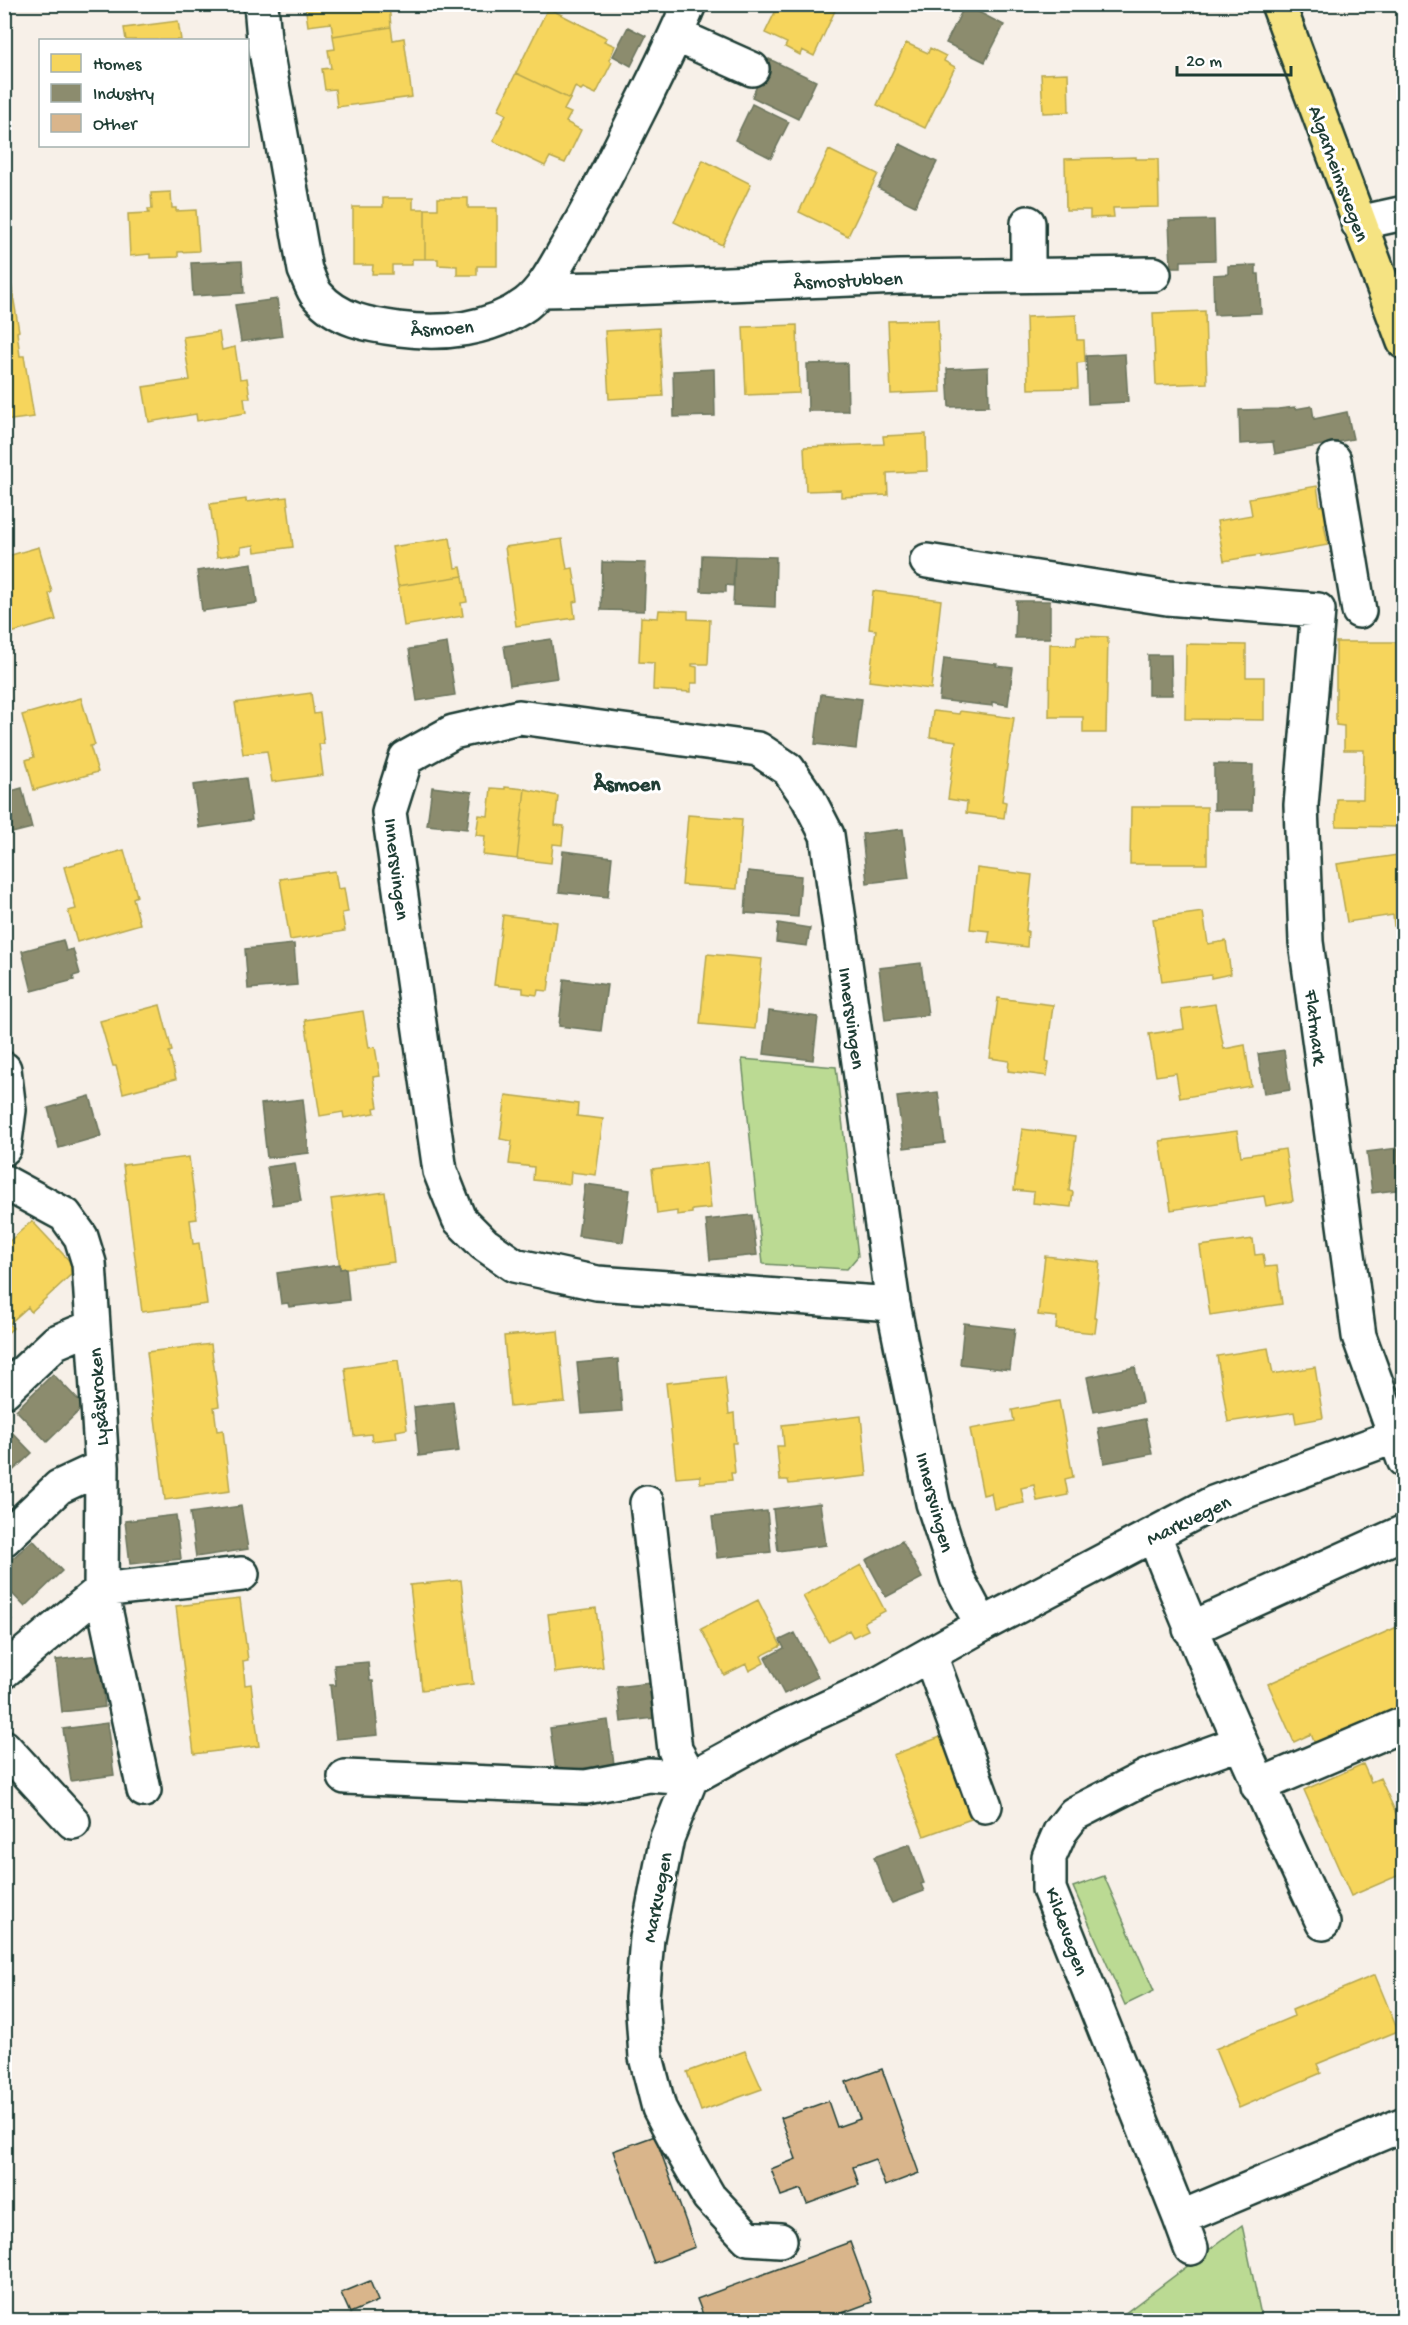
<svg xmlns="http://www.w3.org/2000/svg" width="1408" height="2325" font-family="'Gochi Hand',sans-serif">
<rect width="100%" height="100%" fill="#f7f0e8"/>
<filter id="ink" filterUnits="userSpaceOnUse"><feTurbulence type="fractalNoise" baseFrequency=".0167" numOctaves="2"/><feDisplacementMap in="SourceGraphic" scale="12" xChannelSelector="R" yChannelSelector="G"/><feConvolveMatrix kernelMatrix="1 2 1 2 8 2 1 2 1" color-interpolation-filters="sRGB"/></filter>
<g filter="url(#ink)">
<!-- green -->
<path fill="#bbda93" stroke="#6d8c64" stroke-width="1.5" d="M742 1059 836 1067 858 1256 847 1269 763 1264Z
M1104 1876 1154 1991 1125 2005 1073 1887Z
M1242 2225 1262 2320H1116Z"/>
<!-- homes -->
<path fill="#f6d55c" stroke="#b6a750" stroke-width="1.5" d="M305 4H389L391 27 333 36 331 23 308 26Z
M779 4H838L814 56 802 50 800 55 785 47 787 43 765 33Z
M548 8 607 38 604 41 615 46 609 60 612 62 596 94 583 88 581 90 575 87 570 99 516 73Z
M178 21 181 40H126L124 28Z
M391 27 393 40 404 38 412 97 337 107 335 89 325 90 322 69 331 68 328 50 335 49 333 36Z
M906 43 928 53 930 48 946 56 944 61 955 67 925 128 877 105Z
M516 73 570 99 564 110 571 113 566 122 581 130 565 163 550 157 545 166 493 141 506 114 498 110Z
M1068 73 1069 112 1043 113 1041 74Z
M829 150 878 174 848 236 799 212Z
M1136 157V159H1158L1159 207 1113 208 1114 217 1090 218V210H1066L1065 159Z
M703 160 751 184 722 245 674 222Z
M171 192 172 208H176V211L196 210 199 251 178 252V257L150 258V254L130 256 128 214 149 213 148 209H152L151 193Z
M383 198H413V209H425V259H412V265H392V274H372L373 265H353V207H383Z
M438 198H468V208H497V266H477V275H457V266L438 265V259H425V209H438Z
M9 271 19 331 17 332 20 356H24L34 417 4 421V272Z
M1205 311 1207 383 1156 385 1153 313Z
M1076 315 1077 340H1084L1085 362 1077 363 1078 388 1028 389 1026 317Z
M938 320 941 392 891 394 888 321Z
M797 325 799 393 746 395 743 327Z
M659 328 663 396 609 399 605 331Z
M219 332 222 350 235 347 240 379 247 378 250 398H244L246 413 197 421 196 414 149 422 143 387 190 380 183 337Z
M926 434 927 471 887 473 888 495 841 497V490L806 491 804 447 884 444 883 436Z
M1317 486 1320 506 1325 505 1329 523 1324 524 1328 545 1260 557V555L1224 561 1217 521 1252 515 1249 498Z
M287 497 293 547 255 552 254 545 241 547V553L217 557 210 504 246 499V502Z
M450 538 455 568 461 567 463 576 398 586 392 547Z
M562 539 567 569 573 568 578 601 573 602 575 618 516 626 505 547Z
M39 547 52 592 49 594 56 620 4 635V557Z
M463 576 467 602 461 603 463 616 404 626 398 586Z
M873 591 941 600 931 689 869 681 876 630 869 629Z
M659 610 688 611V619L710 620 708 664H692V666L697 667V683H691V692L653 690 654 663 639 662 641 617 658 618Z
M1077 636 1108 637 1106 733H1083V717H1049L1050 644 1076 645Z
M1336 642H1404V827L1336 826 1337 799H1363L1364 750H1344V726L1336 725Z
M1186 644 1246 645V677H1264V720L1185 719Z
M311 693 314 714 320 713 324 744H319L323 775 272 782 267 751 243 754 235 703Z
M81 698 95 745 90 746 98 772 34 790 26 760 34 757 22 715Z
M933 711 959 714 960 711 1014 718 1002 801 1006 802 1004 818 966 813 967 802 948 799 956 741 930 737Z
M505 787 525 789 517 859 483 855 485 836 476 835 479 815 488 816 491 788 505 789Z
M525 789 558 796 555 825 564 826 562 845 553 844 551 863 517 859Z
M1131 807H1207V864H1130Z
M688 815 742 819 737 889 682 885Z
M124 850 137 896 133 898 140 924 77 942 68 911 76 909 64 867Z
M1404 854V931L1403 924 1394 926 1393 915 1347 922 1337 864Z
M977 868 1032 875 1026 931H1028L1027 947 988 942 990 931 970 929Z
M335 871 338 889 344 888 348 912 342 913 345 931 290 940 280 879Z
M1203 912 1208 944 1226 941 1231 974 1211 978V975L1162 982 1153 919Z
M503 915 557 922 548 991 538 990 537 995 523 993V988L494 985Z
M707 954 762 959 755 1029 700 1024Z
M998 998 1053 1005 1046 1061 1049 1062 1047 1076 1008 1071 1009 1061 990 1058Z
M1215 1004 1224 1049 1245 1045 1251 1086 1180 1098 1176 1073 1156 1076 1149 1034 1184 1029 1181 1009Z
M160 1005 172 1051 169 1052 176 1079 123 1093 116 1066H113L100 1021Z
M363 1011 369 1048 375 1047 380 1076 373 1077 378 1107 374 1108 375 1113 344 1118 343 1112 320 1116 305 1020Z
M506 1095 578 1104 577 1116 603 1119 596 1175 571 1172 570 1184 533 1180 534 1167 509 1164 512 1141 500 1139Z
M1022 1129 1076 1136 1069 1191 1073 1192 1071 1207 1033 1203 1034 1192 1014 1190Z
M1237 1131 1241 1156 1285 1149 1293 1201 1266 1206 1264 1196 1171 1210 1160 1141Z
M189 1157 197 1219 190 1220 193 1244 199 1243 207 1304 142 1312 123 1165Z
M706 1163 711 1208 692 1210V1213L677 1215V1211L657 1214 652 1169Z
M385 1192 394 1262 340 1269 331 1199Z
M32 1221 77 1269 31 1312 28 1307 9 1324 13 1328 4 1336V1246Z
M1253 1239 1255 1255 1263 1254 1265 1267 1277 1266 1282 1304 1210 1315 1200 1246Z
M1045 1256 1100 1262 1094 1318H1097L1095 1333 1056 1329 1057 1317 1038 1315Z
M558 1331 565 1402 510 1407 504 1336Z
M211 1344 219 1406 214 1407 217 1431 223 1430 230 1491 165 1500 147 1352Z
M1268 1348 1273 1374 1315 1367 1323 1418 1296 1423 1294 1412 1228 1422 1217 1356Z
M398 1360 407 1429 396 1431 397 1438 372 1441 371 1434 354 1436 345 1368Z
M725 1377 729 1414 734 1413 736 1443H732L735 1473H731L732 1480 700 1483V1476L676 1478 666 1383Z
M1059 1401 1073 1477 1065 1479 1068 1495 1037 1501 1034 1485 1021 1488 1024 1503 994 1509 991 1493 983 1495 970 1429 1014 1421 1012 1410Z
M861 1416 867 1476 789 1484 788 1480H780L777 1446H784L782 1425Z
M861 1565 885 1611 864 1622 868 1630 853 1637 849 1630 828 1641 803 1596Z
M461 1580 473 1684 422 1690 410 1585Z
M240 1599 248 1660 243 1661 245 1685 251 1684 259 1746 194 1754 176 1606Z
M758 1600 781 1646 761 1656 764 1663 749 1671 746 1664 724 1675 701 1629Z
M596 1608 603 1667 555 1673 548 1614Z
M1404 1624V1705L1315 1744 1311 1734 1294 1742 1268 1684Z
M943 1736 974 1818 924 1836 893 1755Z
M1363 1764 1371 1782 1380 1778 1404 1831V1873L1351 1896 1304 1790Z
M1375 1975 1398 2031 1317 2064 1321 2073 1239 2108 1215 2049 1294 2016 1292 2010Z
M745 2051 762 2089 701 2111 687 2072Z"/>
<!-- industry -->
<path fill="#8c8c6e" stroke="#6b745d" stroke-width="1.5" d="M965 5 1004 25 985 62 946 43Z
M628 27 646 36 631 66 613 56Z
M769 59 816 81 798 119 752 97Z
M752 104 789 122 771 158 735 140Z
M900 144 937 162 915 206 878 188Z
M1214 220 1215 260 1181 261V267H1171L1169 221Z
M242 261 244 293 193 296 191 263Z
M1256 265V274H1259L1261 313 1214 315 1213 275 1228 274V266Z
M277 299 282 336 241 342 235 305Z
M1125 354 1128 402 1088 404 1086 356Z
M847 363 848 411H808L807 364Z
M988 367 989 406 949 407 947 369Z
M714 369 715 416 674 417 673 371Z
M1312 406 1314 419 1347 412 1353 439 1275 454 1273 442 1240 444 1239 410 1278 409 1295 407V409Z
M702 555 735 556 733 586 726 585V592L701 591Z
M735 556 776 557 775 607 733 605Z
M602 562 646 563 644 611 601 610Z
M252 563 257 603 202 611 197 571Z
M1016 601H1050V638H1015Z
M551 639 557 678 510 685 504 646Z
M447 643 455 695 417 701 409 649Z
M1148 655H1171L1172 695H1148Z
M944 658 997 664 996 666 1013 668 1008 705 992 702V706L939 700Z
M821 694 862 699 856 749 815 744Z
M1214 764 1253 765 1252 810H1214Z
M246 778 252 820 199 828 193 785Z
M432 787 472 792 467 829 427 825Z
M22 788 32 828 4 835V793Z
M903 829 909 878 867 883 862 834Z
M563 851 612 857 608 897 559 892Z
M748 871 801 876 798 917 745 913Z
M778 923 810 928 807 946 776 942Z
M63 940 66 951 73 949 80 974 73 976 74 980 32 991 22 951Z
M294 944 297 985 248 989 245 949Z
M921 963 928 1015 885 1020 879 968Z
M564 979 607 985 601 1031 559 1026Z
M769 1011 818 1017 813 1060 764 1054Z
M1284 1050 1290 1090 1264 1094 1258 1054Z
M938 1092 945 1143 904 1148 897 1097Z
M90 1096 101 1136 59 1148 48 1108Z
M303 1099 309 1153 267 1158 261 1104Z
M1398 1148 1404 1189 1372 1193 1367 1152Z
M295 1163 301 1201 273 1205 267 1167Z
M585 1184 630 1190 623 1242 578 1236Z
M752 1215 757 1255 710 1260 706 1220Z
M340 1264V1269L346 1268 349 1300 289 1307 288 1303 281 1304 277 1273Z
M964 1323 1015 1329 1010 1370 960 1364Z
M618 1359 622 1411 582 1414 577 1363Z
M1135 1367 1142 1403 1094 1412 1087 1377Z
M53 1374 84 1406 47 1442 16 1410Z
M453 1402 459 1451 419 1456 414 1407Z
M1145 1419 1152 1454 1104 1463 1098 1428Z
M4 1424 32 1453 4 1479Z
M820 1503 826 1545 778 1551 773 1509Z
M241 1506 248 1549 196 1557 190 1513Z
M767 1511 771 1552 717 1558 712 1517Z
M176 1515 181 1559 130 1564 125 1521Z
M33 1540 62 1571 25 1607 4 1585V1566Z
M902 1541 922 1578 886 1597 866 1560Z
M4 1612 12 1620 4 1627Z
M795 1633 818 1677 784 1694 765 1658 784 1648 780 1640Z
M99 1655 105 1707 62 1712 56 1660Z
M368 1662 370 1681H373L378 1735 336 1739 330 1685H336L334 1665Z
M650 1683 654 1718 621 1722 617 1687Z
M608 1720 614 1764 556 1772 550 1728Z
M107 1723 114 1775 71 1781 63 1729Z
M910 1844 924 1883 921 1884 924 1891 892 1903 888 1897 874 1857Z"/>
<!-- building -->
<path fill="#d9b58b" stroke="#1f3d34" stroke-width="1.5" d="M882 2069 919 2173 885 2186 875 2159 853 2167 859 2185 807 2204 801 2189 781 2196 771 2169 796 2159 781 2118 828 2101 837 2127 860 2119 846 2082Z
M655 2136 695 2247 654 2263 613 2151Z
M850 2242 872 2302 823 2320H705L697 2299Z
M370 2281 378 2301 350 2313 341 2293Z"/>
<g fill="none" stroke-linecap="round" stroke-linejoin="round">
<defs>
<path id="minor" d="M261 4 264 39 305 270C309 278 312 289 317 295 338 320 369 325 399 329 442 335 490 330 526 304 545 289 556 265 568 245 590 208 609 170 628 132 649 90 671 48 689 4
M676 35 752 69
M1028 223V275
M1358 223 1404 213
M541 290 604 289 900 277 1154 274
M1334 460 1359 611
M927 561 1167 598 1318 610 1301 805 1306 942 1359 1336 1404 1460
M4 1069 9 1110 4 1148
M4 1182 65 1215 81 1237 89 1263 102 1467 101 1590 4 1671
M893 1304 597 1283 514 1265 484 1244 459 1219 440 1171 389 812 406 758 453 732 519 717 758 749 788 769 808 798 827 835 893 1304 933 1503 957 1578 982 1625
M4 1391 56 1342 92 1327
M647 1503 675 1750 691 1778
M1154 1535C1205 1667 1263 1795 1323 1923
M4 1539 59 1487 102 1467
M1190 1629 1404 1532
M930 1655 985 1806
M1239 1743 1148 1776 1074 1814 1060 1832 1049 1857V1889L1180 2218 1404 2124
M4 1747 73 1822
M345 1777 586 1787 649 1775 691 1778 781 1729 868 1689 982 1625 1213 1503 1404 1433
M691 1778 667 1838 647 1938 642 1998 646 2057 659 2108 678 2144 709 2197 748 2238 780 2240
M1258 1786 1404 1724
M144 1790 101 1590 242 1574
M1180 2218 1191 2248"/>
<path id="major" d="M1278 4 1404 342"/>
</defs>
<!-- minor casing -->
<use href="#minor" stroke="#1f3d34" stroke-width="38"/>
<!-- major casing -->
<use href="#major" stroke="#1f3d34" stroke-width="38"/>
<!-- minor -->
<use href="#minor" stroke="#fff" stroke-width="33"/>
<!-- major -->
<use href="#major" stroke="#f5e382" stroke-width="33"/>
</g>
</g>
<g text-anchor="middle" stroke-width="6" stroke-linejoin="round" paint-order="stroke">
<!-- street labels -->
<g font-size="20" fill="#1f3d34" stroke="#fff">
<text transform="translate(1340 173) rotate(70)" y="7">Algarheimsvegen</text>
<text transform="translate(848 279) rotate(-2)" y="7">Åsmostubben</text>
<text transform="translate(442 327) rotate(-3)" y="7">Åsmoen</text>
<text transform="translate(398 869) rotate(83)" y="7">Innersvingen</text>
<text transform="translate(853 1018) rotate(82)" y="7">Innersvingen</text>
<text transform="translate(1317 1027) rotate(83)" y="7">Flatmark</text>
<text transform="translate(97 1397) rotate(-94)" y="7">Lysåskroken</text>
<text transform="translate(936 1502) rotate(75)" y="7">Innersvingen</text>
<text transform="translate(1188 1519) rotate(-26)" y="7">Markvegen</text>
<text transform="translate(656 1897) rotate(-79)" y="7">Markvegen</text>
<text transform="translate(1068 1931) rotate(70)" y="7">Kildevegen</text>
</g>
<!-- neighbourhood labels -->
<g font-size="21" font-weight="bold" fill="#1f3d34" stroke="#fff">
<text x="627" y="790">Åsmoen</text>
</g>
</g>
<!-- margin -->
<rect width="1408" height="2325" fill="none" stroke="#fff" stroke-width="24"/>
<rect x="12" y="12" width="1384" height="2301" fill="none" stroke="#1f3d34" stroke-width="2" filter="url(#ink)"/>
<!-- legend -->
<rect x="39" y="39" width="210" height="108" fill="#ffffff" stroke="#a5b1ae" stroke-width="1.5"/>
<rect x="51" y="54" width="30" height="18" fill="#f6d55c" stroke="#a5b1ae" stroke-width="1.5"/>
<text x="93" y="69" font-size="18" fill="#1f3d34">Homes</text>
<rect x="51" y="84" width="30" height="18" fill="#8c8c6e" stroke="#a5b1ae" stroke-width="1.5"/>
<text x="93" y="99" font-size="18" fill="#1f3d34">Industry</text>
<rect x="51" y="114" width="30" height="18" fill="#d9b58b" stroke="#a5b1ae" stroke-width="1.5"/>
<text x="93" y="129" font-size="18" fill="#1f3d34">Other</text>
<!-- scale -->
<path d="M1177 66v9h114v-9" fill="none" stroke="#1f3d34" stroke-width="3"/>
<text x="1186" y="66" font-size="18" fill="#1f3d34" stroke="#ffffff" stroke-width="4.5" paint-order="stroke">20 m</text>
</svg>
